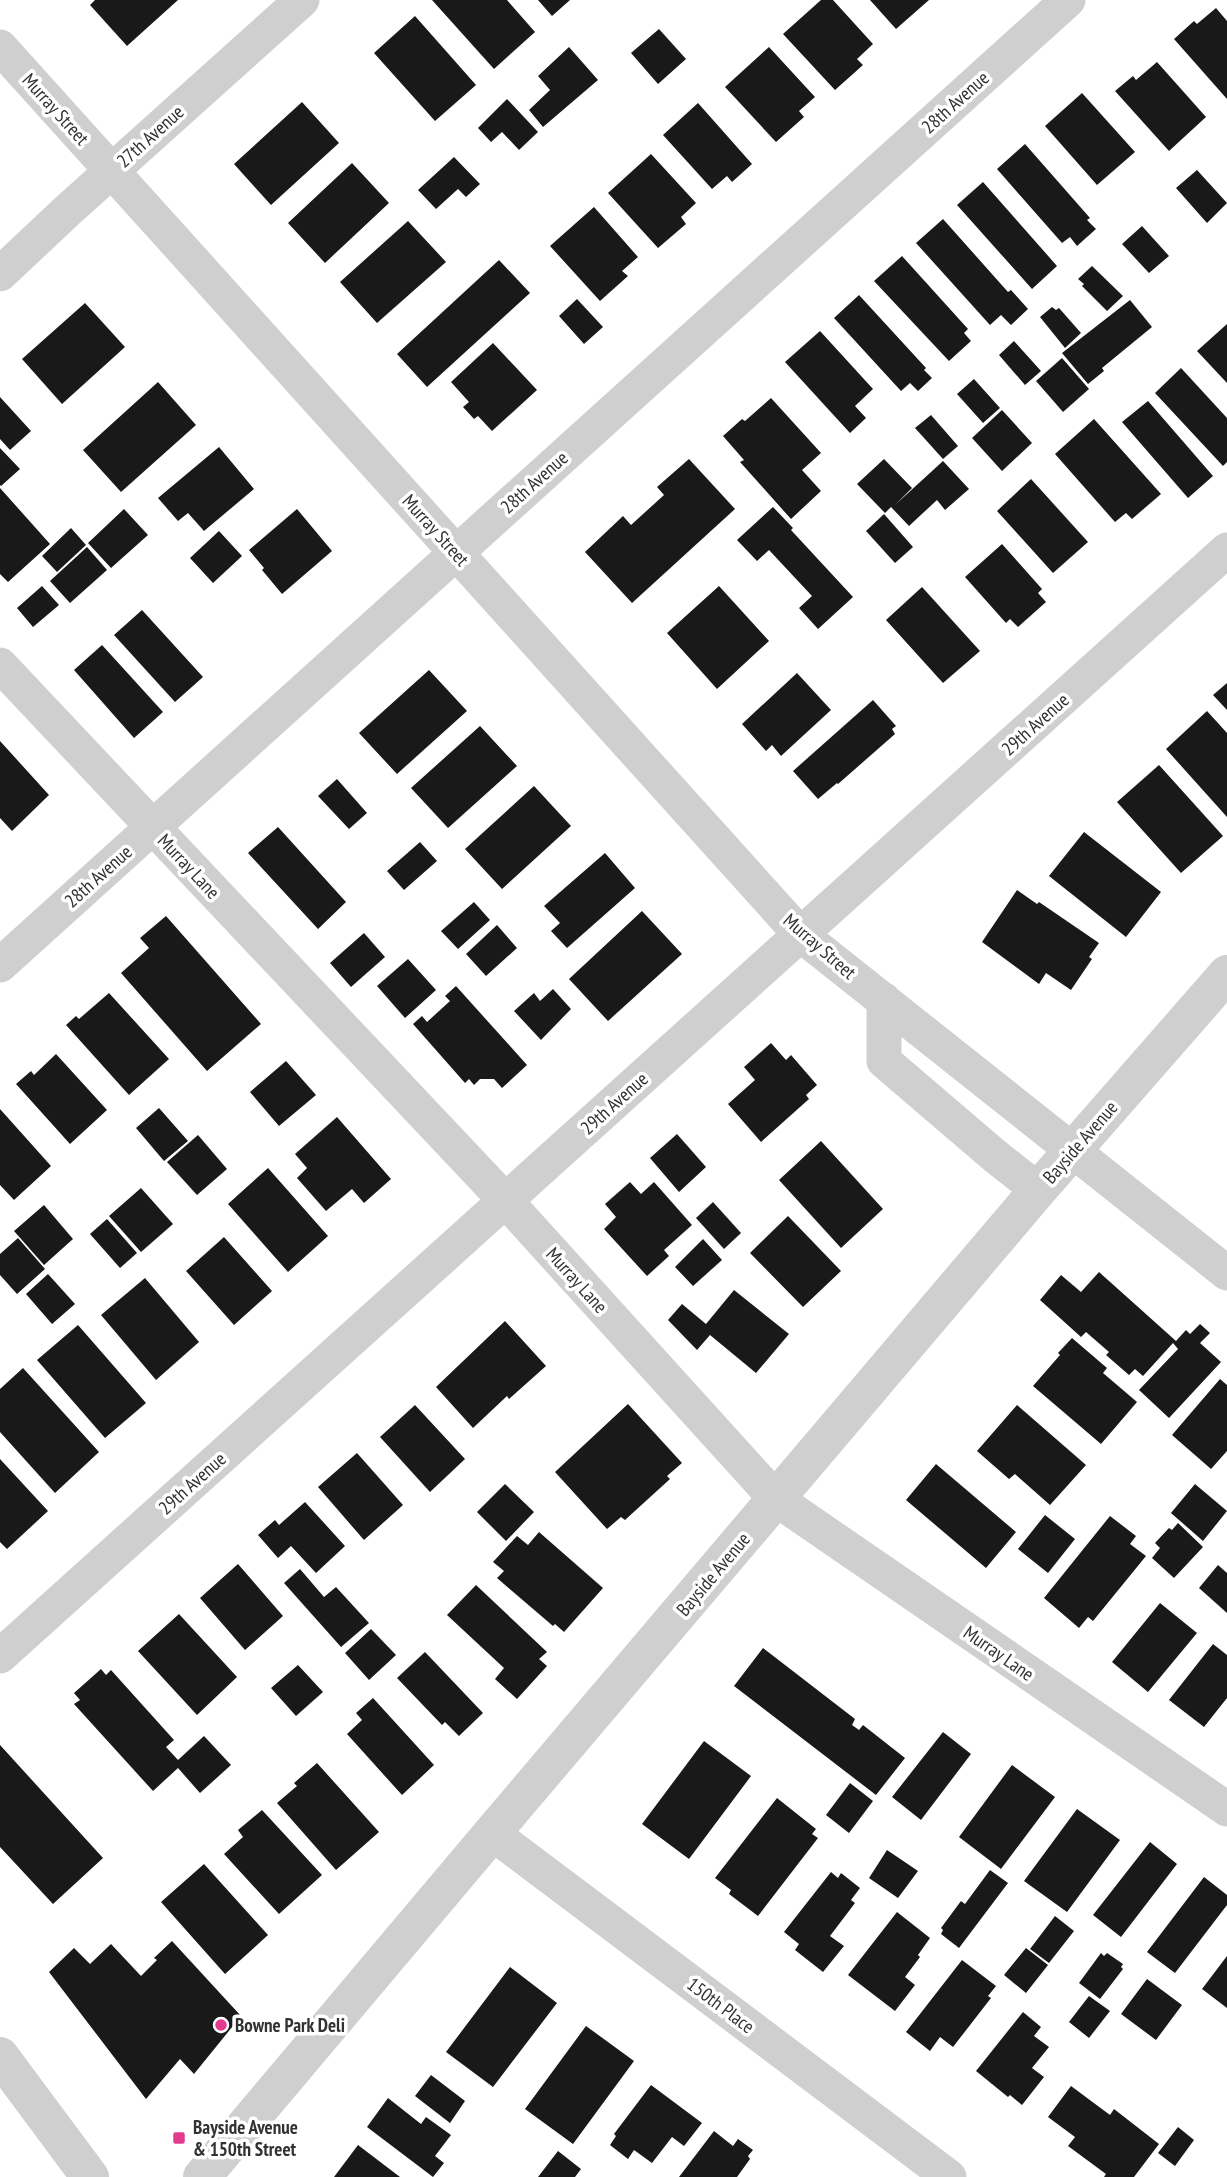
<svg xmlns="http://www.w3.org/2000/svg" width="1227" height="2177" font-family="'PT Sans Narrow',sans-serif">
<rect width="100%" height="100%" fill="#fff"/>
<!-- building -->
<path fill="#191919" d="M95 0H178L127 46 90 5Z
M432 0H507L535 32 494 69Z
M538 0H570L552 16Z
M821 0H833L873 44 857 59 863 65 835 90 783 34Z
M870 0H929L896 29Z
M1216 8 1227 21V99L1174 39 1194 21 1197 24Z
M415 16 476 85 435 121 374 53Z
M659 29 686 59 658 84 631 53Z
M569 47 598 80 543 127 529 110 550 90 538 76Z
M769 47 815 97 799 111 804 117 776 142 725 87Z
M1157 62 1206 117 1169 151 1115 91 1133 76 1136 80Z
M1082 93 1135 152 1097 185 1045 126Z
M507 99 538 132 519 150 502 132 491 142 478 128Z
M302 102 339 143 271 205 234 164Z
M698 103 752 164 732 182 727 176 712 189 663 135Z
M1025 144 1090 218 1087 220 1096 229 1077 246 1070 237 1062 243 997 169Z
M651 154 696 203 681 217 686 224 658 248 608 193Z
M454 157 480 184 466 197 458 189 436 209 418 190Z
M352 163 389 203 325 263 288 223Z
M1197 170 1227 203 1207 223 1176 188Z
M983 182 1057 266 1032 289 957 205Z
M594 207 638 257 622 271 628 276 600 301 550 246Z
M943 219 1008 292 1011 290 1028 309 1011 325 1001 315 990 325 916 243Z
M408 221 446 262 377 323 340 282Z
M1142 226 1169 256 1149 273 1122 244Z
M902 256 968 329 964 333 971 341 949 361 874 281Z
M499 260 530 293 427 387 397 354Z
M1092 266 1123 296 1107 311 1082 286 1084 284 1078 279Z
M859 295 926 368 924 370 932 378 918 391 910 383 901 391 834 318Z
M577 299 603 327 584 344 559 316Z
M1130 300 1152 327 1102 368 1104 371 1088 384 1062 353Z
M85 303 125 347 62 404 22 359Z
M1052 307 1056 310 1059 308 1081 333 1065 348 1040 317Z
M1227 324V383L1197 351Z
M820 331 873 389 855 406 866 418 850 433 785 362Z
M1014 341 1041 371 1025 385 999 355Z
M493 343 537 390 492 431 478 416 474 419 463 407 469 402 451 382Z
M1062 358 1089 389 1063 412 1036 381Z
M1181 368 1227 418V462L1223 466 1155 393Z
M974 379 1000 408 983 423 957 394Z
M158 382 196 425 121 492 83 450Z
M0 397 31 431 10 450 0 439Z
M771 398 821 453 802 470 821 491 791 519 740 462 744 460 723 436 742 419 745 421Z
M1148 401 1213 476 1188 498 1122 422Z
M1002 410 1032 443 1002 471 972 438Z
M931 415 958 446 943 459 915 428Z
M1094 419 1161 494 1132 519 1126 513 1115 522 1055 454Z
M219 447 254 489 204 531 188 513 178 521 158 498Z
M0 448 20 469 1 486 0 485Z
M689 459 735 509 632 603 585 552 623 516 631 525 664 495 657 487Z
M884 459 912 488 895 505 943 461 969 489 945 510 937 500 909 526 891 507 885 513 857 484Z
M1031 479 1088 542 1053 573 997 511Z
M0 488 50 544 8 582 0 574Z
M773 507 793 528 791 530 853 597 818 629 799 608 812 596 769 550 757 561 737 540Z
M124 509 148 535 111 568 88 543Z
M297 509 332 551 282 594 262 570 264 568 249 550Z
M884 514 913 547 895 563 866 531Z
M71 528 86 545 57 572 42 556Z
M219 531 242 556 213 583 190 558Z
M1002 544 1042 589 1038 593 1046 602 1018 627 1010 619 1006 623 965 577Z
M87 547 107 570 70 603 50 581Z
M42 586 59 605 33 627 17 608Z
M719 586 769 641 717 689 667 633Z
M922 587 980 651 943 683 886 620Z
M142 610 203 677 175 702 114 635Z
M102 645 163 712 134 738 74 670Z
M429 670 467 711 397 774 359 733Z
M797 673 831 710 781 756 772 745 766 751 742 724Z
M1227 683V710L1213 695Z
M873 700 896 726 892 729 895 734 838 784 837 783 818 799 793 771Z
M1207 711 1227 733V817L1166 749Z
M480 726 517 766 448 828 411 788Z
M0 741 49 795 12 831 0 818Z
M1159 765 1223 836 1181 873 1117 802Z
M337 779 367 813 349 829 318 796Z
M534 786 571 826 502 889 465 849Z
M278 827 346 902 318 929 248 853Z
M1084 832 1161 892 1126 937 1049 876Z
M420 842 437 861 404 890 387 871Z
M605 853 635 888 567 948 551 931 560 923 544 906Z
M1017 890 1037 904 1039 902 1099 943 1089 957 1092 959 1071 990 1046 973 1039 984 982 942Z
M474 902 490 920 458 949 441 931Z
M642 911 682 954 608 1021 569 979Z
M166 916 261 1024 207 1071 121 973 149 948 140 938Z
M497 925 517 948 486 976 466 954Z
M364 933 385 957 351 987 330 963Z
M408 959 436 990 405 1018 377 986Z
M456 986 527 1065 502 1088 494 1079H480L474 1085 469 1079 465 1083 413 1024 422 1016 427 1022 450 1001 445 996Z
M553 989 571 1009 541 1040 514 1011 534 993 540 1001Z
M109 993 169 1059 129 1095 66 1025 76 1016 79 1019Z
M771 1043 786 1060 791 1055 817 1085 806 1095 809 1099 761 1142 728 1104 755 1080 744 1067Z
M56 1054 107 1110 70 1144 16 1084 31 1071 34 1075Z
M286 1061 316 1095 279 1126 250 1092Z
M159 1108 188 1141 164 1161 136 1128Z
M0 1109 51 1166 14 1200 0 1185Z
M337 1117 391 1179 364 1203 352 1189 326 1211 297 1178 307 1168 295 1154Z
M677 1134 706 1167 679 1192 650 1158Z
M198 1135 227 1169 197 1195 167 1162Z
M821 1141 883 1209 841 1248 779 1180Z
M268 1168 328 1236 288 1272 228 1204Z
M630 1182 641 1194 654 1182 692 1225 664 1250 669 1256 647 1276 604 1229 616 1217 605 1204Z
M141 1188 173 1224 141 1252 109 1216Z
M713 1202 741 1233 724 1249 696 1218Z
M44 1205 73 1239 44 1265 14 1231Z
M788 1216 841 1271 803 1307 750 1253Z
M107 1219 137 1253 120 1268 90 1234Z
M224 1237 272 1291 234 1325 186 1271Z
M18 1238 45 1269 17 1294 0 1275V1254Z
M703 1239 722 1260 693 1286 675 1267Z
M1099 1272 1176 1341 1186 1330 1190 1334 1200 1324 1210 1333 1200 1343 1221 1362 1169 1418 1139 1390 1178 1349 1173 1343 1143 1376 1135 1369 1129 1375 1106 1355 1109 1352 1086 1332 1081 1337 1040 1300 1061 1275 1081 1292Z
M48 1274 75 1304 52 1324 26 1294Z
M145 1278 199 1342 156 1380 101 1315Z
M734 1290 789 1334 756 1373 710 1335 697 1350 668 1320 682 1304 706 1324Z
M505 1321 546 1366 509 1399 507 1396 473 1428 436 1387Z
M78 1325 146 1403 105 1438 37 1360Z
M1072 1338 1107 1368 1103 1373 1137 1402 1101 1444 1033 1386 1060 1355 1058 1353Z
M23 1368 99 1452 55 1493 0 1432V1389Z
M1220 1379 1227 1385V1451L1211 1469 1172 1435Z
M628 1404 682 1463 667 1476 670 1479 625 1520 621 1517 607 1529 555 1472Z
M415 1405 465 1459 430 1492 380 1437Z
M1017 1405 1086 1465 1050 1505 1015 1474 1009 1479 977 1451Z
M357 1453 403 1505 364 1540 318 1487Z
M0 1459 48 1511 7 1549 0 1542Z
M936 1464 1016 1532 986 1568 906 1500Z
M505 1484 534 1512 506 1541 477 1512Z
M1195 1484 1227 1511 1203 1541 1171 1513Z
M305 1502 345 1546 316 1573 291 1546 278 1558 258 1535 275 1520 279 1525Z
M1045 1515 1075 1539 1048 1573 1018 1549Z
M1110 1516 1136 1536 1130 1544 1146 1556 1093 1621 1088 1617 1079 1628 1044 1598Z
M1178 1523 1203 1547 1174 1578 1152 1558 1160 1548 1155 1543 1169 1528 1172 1530Z
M539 1532 603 1588 564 1632 555 1624 553 1626 497 1578 504 1571 493 1562 517 1536 528 1545Z
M238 1564 283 1616 245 1650 200 1598Z
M1218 1565 1227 1573V1613L1199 1588Z
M300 1569 324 1597 336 1587 369 1623 341 1647 284 1583Z
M476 1585 547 1652 539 1659 547 1666 517 1699 495 1679 504 1668 447 1615Z
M1160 1603 1197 1633 1148 1692 1112 1662Z
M179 1614 237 1677 197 1715 138 1651Z
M371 1629 396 1655 369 1680 345 1653Z
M1213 1644 1227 1655V1698L1204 1727 1169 1700Z
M763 1648 855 1719 852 1725 859 1730 863 1725 905 1758 876 1795 734 1686Z
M425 1652 483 1713 459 1736 445 1722 442 1725 397 1678Z
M298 1665 323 1692 296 1716 271 1688Z
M101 1669 106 1675 111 1670 174 1740 166 1747 178 1760 204 1736 231 1765 200 1793 178 1768 153 1791 74 1704 80 1700 74 1693Z
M373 1698 434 1765 402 1795 347 1734 362 1720 356 1713Z
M943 1732 971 1754 921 1820 892 1797Z
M704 1741 751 1776 689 1859 642 1824Z
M0 1745 103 1858 53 1904 0 1847Z
M317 1763 379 1832 336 1870 277 1803 297 1786 294 1783Z
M1012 1765 1055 1797 1001 1869 959 1837Z
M850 1783 873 1801 849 1833 826 1815Z
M777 1798 816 1829 812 1834 818 1838 758 1916 729 1894 731 1890 715 1878Z
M1077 1809 1120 1840 1067 1912 1024 1881Z
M262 1810 322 1875 279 1914 224 1854 243 1837 238 1830Z
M1150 1842 1177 1864 1121 1937 1093 1915Z
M887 1850 918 1871 898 1898 869 1878Z
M204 1864 268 1935 225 1974 161 1902Z
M990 1870 1008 1883 959 1948 941 1934 943 1930 941 1928 961 1901 965 1904Z
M831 1872 838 1878 841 1873 860 1888 851 1900 855 1903 830 1936 844 1946 823 1972 795 1950 799 1944 784 1932Z
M1204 1877 1227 1895V1905L1175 1973 1147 1952Z
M897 1912 930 1938 918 1955 920 1957 905 1977 915 1985 895 2011 848 1975Z
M1055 1916 1074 1931 1049 1963 1030 1949Z
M172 1941 241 2016 194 2074 180 2059 146 2099 49 1972 74 1948 90 1964 111 1944 141 1976 157 1960 154 1958Z
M1026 1948 1048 1965 1026 1993 1004 1975Z
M1101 1953 1104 1956 1107 1953 1123 1964 1121 1967 1123 1969 1100 1999 1079 1983Z
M1227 1956V2008L1202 1989Z
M962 1960 996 1986 988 1996 991 1998 953 2047 940 2037 930 2051 906 2032Z
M510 1967 557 2003 493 2087 446 2052Z
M1147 1979 1182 2005 1156 2040 1121 2014Z
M1089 1996 1110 2011 1089 2038 1069 2022Z
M1023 2012 1041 2027 1034 2036 1049 2047 1032 2068 1044 2077 1022 2105 1010 2095 1008 2097 976 2071Z
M586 2026 634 2061 573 2144 525 2109Z
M431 2075 465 2101 450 2123 415 2096Z
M651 2085 702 2123 684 2146 672 2137 652 2163 634 2150 628 2159 610 2145 616 2136 614 2134Z
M1071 2086 1110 2115 1114 2109 1159 2144 1134 2177H1104L1106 2174 1068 2146 1075 2137 1048 2117Z
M388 2098 421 2124 426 2117 451 2135 435 2156 444 2163 433 2177 367 2127Z
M1178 2127 1194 2140 1175 2166 1158 2153Z
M714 2131 733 2146 738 2139 753 2150 748 2156 750 2159 737 2177H679Z
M358 2145 400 2177H334Z
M558 2151 581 2169 575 2177H538Z"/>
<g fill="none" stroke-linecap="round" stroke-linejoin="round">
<!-- minor -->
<path stroke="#cfcfcf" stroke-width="35" d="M0 47 801 935 1227 1273
M0 274 67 211 302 0
M0 665 505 1200 776 1499 1227 1809
M0 965 1068 0
M884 1000V1061L995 1156 1038 1190
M0 1656 1227 550
M492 1833 949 2177"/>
<!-- tertiary -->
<path stroke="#cfcfcf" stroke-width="38" d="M0 2056 90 2177
M202 2177 492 1833 1038 1190 1227 974"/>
</g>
<!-- markers -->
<g fill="#e23a8d" stroke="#fff" stroke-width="2.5">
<circle cx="221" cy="2025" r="7"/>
<rect x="172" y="2131" width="14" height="14" rx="3.5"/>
</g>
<g text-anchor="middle" stroke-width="7" stroke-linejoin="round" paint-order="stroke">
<!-- street labels -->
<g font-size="19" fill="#323232" stroke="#fff">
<text transform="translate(955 102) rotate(-42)" y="7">28th Avenue</text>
<text transform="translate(56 109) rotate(48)" y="7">Murray Street</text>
<text transform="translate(150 136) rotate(-42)" y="7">27th Avenue</text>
<text transform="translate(534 482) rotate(-42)" y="7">28th Avenue</text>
<text transform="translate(436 530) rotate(48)" y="7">Murray Street</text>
<text transform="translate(1035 724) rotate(-42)" y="7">29th Avenue</text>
<text transform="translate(189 866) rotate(47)" y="7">Murray Lane</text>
<text transform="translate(98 876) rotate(-42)" y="7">28th Avenue</text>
<text transform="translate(820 946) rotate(41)" y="7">Murray Street</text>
<text transform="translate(614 1103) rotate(-42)" y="7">29th Avenue</text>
<text transform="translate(1080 1142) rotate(-49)" y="7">Bayside Avenue</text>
<text transform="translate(577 1280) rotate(48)" y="7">Murray Lane</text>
<text transform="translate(192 1483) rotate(-42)" y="7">29th Avenue</text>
<text transform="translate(713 1574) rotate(-50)" y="7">Bayside Avenue</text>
<text transform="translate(999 1653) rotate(35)" y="7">Murray Lane</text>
<text transform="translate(721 2005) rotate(37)" y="7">150th Place</text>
</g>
<!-- poi labels -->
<g font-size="19" font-weight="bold" fill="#323232" stroke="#fff" text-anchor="start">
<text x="235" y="2032">Bowne Park Deli</text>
<text x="193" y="2134">Bayside Avenue<tspan x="193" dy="22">&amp; 150th Street</tspan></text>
</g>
</g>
</svg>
